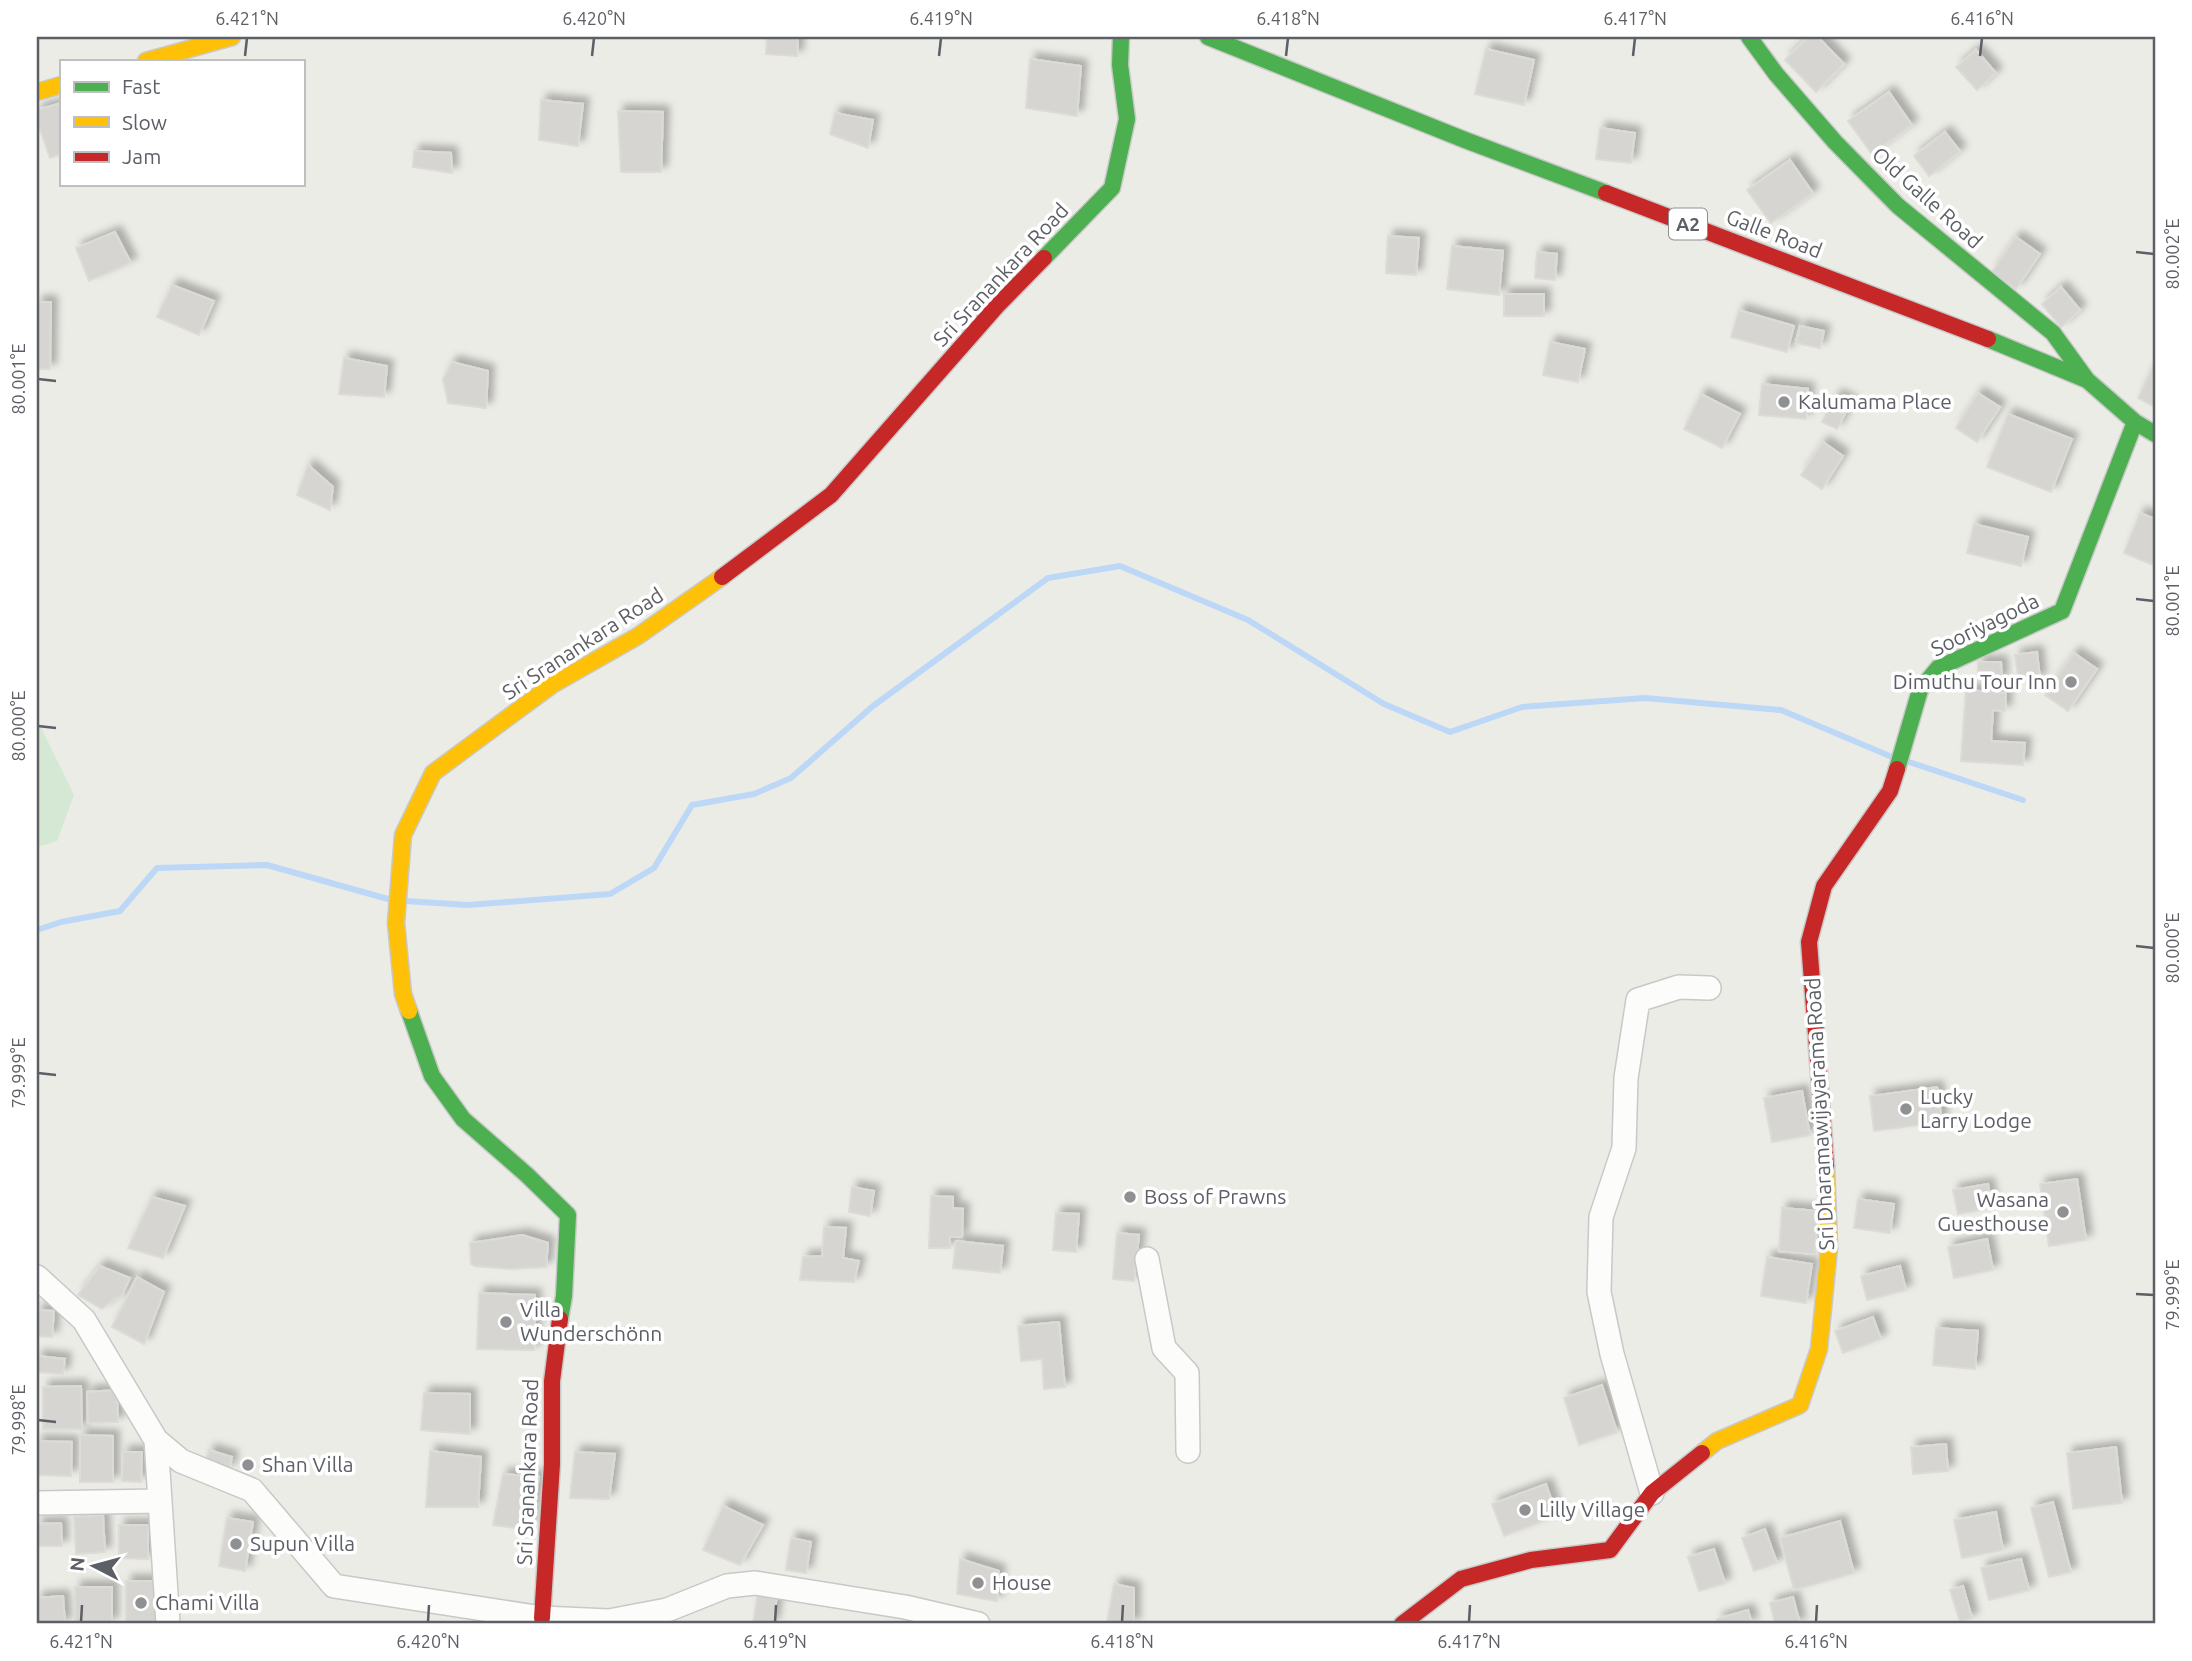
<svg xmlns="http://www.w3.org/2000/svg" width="2192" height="1661" font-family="Ubuntu,sans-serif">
<defs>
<filter id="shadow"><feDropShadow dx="6" dy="-6" stdDeviation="3.5" flood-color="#0004"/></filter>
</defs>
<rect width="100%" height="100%" fill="#ecece7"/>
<!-- green -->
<path fill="#d5e8d4" d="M37 719 74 795 57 841 37 847Z"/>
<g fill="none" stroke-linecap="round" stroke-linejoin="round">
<!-- stream -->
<path stroke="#bcd8f6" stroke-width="6" d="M1909 762 2023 800
M405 901 468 905 610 894 654 868 692 805 754 794 791 778 873 706 1048 578 1120 566 1248 620 1384 704 1450 732 1522 707 1645 698 1781 710 1892 757
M37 930 61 922 120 911 157 868 267 865 388 899"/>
</g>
<!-- building -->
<path fill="#d6d5d2" stroke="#dcdbd6" stroke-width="2" filter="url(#shadow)" d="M767 37H798L797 56 766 54Z
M1808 37H1818L1844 64 1816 92 1785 60Z
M1486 49 1534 60 1524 105 1475 94Z
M1976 50 1996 73 1977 90 1956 67Z
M1030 59 1081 66 1077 116 1026 108Z
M1889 92 1912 125 1872 154 1848 121Z
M541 100 583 104 578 146 539 140Z
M61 103V154L50 158 37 121V110Z
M618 111 663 112 661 172H621Z
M835 113 873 120 868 148 830 134Z
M1600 128 1635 133 1631 163 1596 159Z
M1945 132 1960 151 1929 176 1914 156Z
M414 151 451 153 452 173 413 167Z
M1790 160 1813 193 1771 223 1747 190Z
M115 232 131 263 89 281 76 248Z
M1388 236 1419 238 1416 275 1386 273Z
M2016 237 2040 254 2016 289 1992 272Z
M1452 246 1503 251 1499 295 1447 289Z
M1537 252 1557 254 1555 280 1535 278Z
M172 285 214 301 199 335 157 317Z
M2061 287 2080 310 2061 327 2042 304Z
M1504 294H1544V316H1504Z
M37 302H51L50 369H37Z
M1739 310 1794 326 1787 352 1731 337Z
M1800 326 1824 331 1820 348 1796 343Z
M1550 342 1585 349 1578 382 1543 375Z
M344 358 387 366 384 397 339 394Z
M452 362 488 371 486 408 448 403 443 379Z
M2155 362V407L2138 398Z
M1762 384 1808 389 1806 419 1759 415Z
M1978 393 2000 407 1977 442 1956 428Z
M1701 394 1740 414 1722 448 1684 429Z
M1836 395 1851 402 1837 429 1822 422Z
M2008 414 2072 439 2051 492 1987 467Z
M1823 442 1843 456 1822 489 1801 475Z
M308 465 333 487 330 510 297 495Z
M2140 513 2155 519V560L2153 565 2124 553Z
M1974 524 2028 537 2021 566 1967 553Z
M2037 652 2040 679 2019 682 2015 655Z
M2074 653 2097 669 2068 711 2045 695Z
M1978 662H2001L2002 681H1978Z
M1966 690 2006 693 2005 711 1993 710 1991 741 2025 743 2023 765 1961 761Z
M1937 1087 1942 1122 1874 1131 1870 1096Z
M1802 1091 1810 1135 1772 1142 1764 1098Z
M2077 1179 2086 1240 2049 1246 2040 1184Z
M1988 1184 1992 1208 1958 1214 1953 1190Z
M852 1187 874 1191 870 1216 849 1212Z
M931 1196 953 1197V1208L963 1209 962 1237H950V1248H929Z
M152 1197 185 1206 163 1258 128 1248Z
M1858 1199 1894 1204 1890 1233 1854 1228Z
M1782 1208 1818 1211 1815 1254 1779 1251Z
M1056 1213 1079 1214 1076 1252 1053 1250Z
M824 1227 846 1228 843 1258 859 1261 854 1282 800 1280 803 1257 822 1256Z
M1117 1233 1139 1235 1134 1281 1113 1279Z
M522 1235 548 1243 546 1267 511 1269 474 1266 471 1264 470 1243Z
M1987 1239 1993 1270 1954 1278 1948 1247Z
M956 1241 1003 1246 1000 1273 953 1268Z
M1767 1257 1812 1264 1806 1303 1761 1296Z
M100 1266 130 1278 121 1297 114 1299 102 1309 78 1295Z
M1900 1266 1906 1290 1867 1300 1861 1276Z
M137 1277 164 1292 144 1344 112 1327Z
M479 1293 535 1295 534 1350 477 1349Z
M37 1310 54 1311 52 1337 37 1336Z
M1873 1317 1881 1339 1843 1353 1835 1331Z
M1059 1322 1065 1387 1044 1389 1042 1359 1021 1361 1018 1326Z
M1936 1328 1978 1331 1975 1369 1933 1365Z
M37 1356 65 1359 63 1374 37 1372Z
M1602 1385 1617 1432 1579 1445 1564 1398Z
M81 1386 82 1429H43V1387Z
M117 1390 118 1422 88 1423 87 1392Z
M424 1393 470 1394V1434L421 1430Z
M80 1435 113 1436V1482H80Z
M37 1441 72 1442 71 1476 37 1475Z
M1946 1444 1948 1471 1913 1474 1911 1447Z
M2116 1447 2122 1503 2073 1509 2067 1453Z
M209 1450 232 1457 229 1470 205 1464Z
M430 1451 481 1457 478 1507H426Z
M123 1452H142L141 1482 122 1481Z
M575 1452 615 1454 609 1499 570 1498Z
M503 1474 539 1477 529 1530 493 1525Z
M1546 1484 1557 1516 1504 1536 1492 1504Z
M2053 1502 2071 1572 2049 1577 2031 1508Z
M723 1506 763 1525 740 1565 703 1550Z
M1996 1512 2003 1550 1962 1558 1954 1520Z
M103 1515 105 1552 76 1554 74 1517Z
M227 1518 253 1522 245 1571 219 1566Z
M1840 1521 1854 1573 1794 1590 1780 1538Z
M61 1523 62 1546H37V1524Z
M119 1525H148V1559L119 1558Z
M1765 1529 1777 1563 1754 1571 1742 1538Z
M791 1538 811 1542 806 1573 786 1570Z
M1714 1549 1725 1583 1699 1591 1688 1557Z
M960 1559 999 1571 997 1601 957 1594Z
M2021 1559 2029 1590 1989 1600 1981 1568Z
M126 1581H156V1624H126Z
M1114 1584 1134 1588V1624H1107Z
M1963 1586 1972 1618 1960 1622 1950 1590Z
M75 1587H112V1623H75Z
M758 1592 777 1595 773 1624H753Z
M63 1596 65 1624H37V1598Z
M1793 1597 1800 1624H1775L1770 1603Z
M1748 1610 1752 1624H1718L1717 1619Z"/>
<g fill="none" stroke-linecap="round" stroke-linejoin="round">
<defs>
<path id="street" d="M1147 1259 1164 1348 1187 1373 1188 1451
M37 1277 84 1320 156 1440 181 1461 252 1490 334 1586 542 1618 609 1621 667 1610 727 1586 755 1583 905 1607 978 1624
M156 1440 168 1624
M1652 1493 1612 1354 1599 1292 1601 1217 1624 1148 1626 1078 1638 1000 1679 987 1709 988
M37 1503 160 1501"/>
<path id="fast" d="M1208 37 1465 140 1606 193
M1749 37 1776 74 1835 142 1898 206 2053 333 2087 380
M1044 258 1112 188 1127 119 1120 65 1121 37
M1988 339 2087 380 2135 422 2155 434
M1897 769 1920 690 1938 668 2062 611 2135 422
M409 1011 432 1076 463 1119 527 1175 568 1215 564 1296 560 1319"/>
<path id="slow" d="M146 61 232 37
M37 92 61 85
M409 1011 403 994 396 923 403 835 433 773 552 685 638 636 722 577
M1702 1453 1717 1441 1800 1405 1819 1349 1829 1248 1826 1166"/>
<path id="jam" d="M1606 193 1988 339
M722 577 831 495 997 306 1044 258
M1826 1166 1809 942 1824 886 1890 791 1897 769
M542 1618 552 1464V1381L560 1319
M1402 1624 1461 1579 1531 1560 1610 1550 1652 1493 1702 1453"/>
</defs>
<!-- street casing -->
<use href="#street" stroke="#c8c8c8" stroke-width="26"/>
<!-- fast casing -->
<use href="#fast" stroke="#c9c9c9" stroke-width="19"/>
<!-- slow casing -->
<use href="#slow" stroke="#c9c9c9" stroke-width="19"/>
<!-- jam casing -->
<use href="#jam" stroke="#c9c9c9" stroke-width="19"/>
<!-- street -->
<use href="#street" stroke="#fcfcfb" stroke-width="23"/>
<!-- fast -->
<use href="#fast" stroke="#4caf50" stroke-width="16"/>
<!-- slow -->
<use href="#slow" stroke="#ffc107" stroke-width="16"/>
<!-- jam -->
<use href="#jam" stroke="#c62828" stroke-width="16"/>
</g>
<!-- ticks -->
<path fill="none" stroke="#5c5f65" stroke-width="2.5" d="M245 56 247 38M592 56 594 38M939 56 941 38M1286 56 1288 38M1633 56 1635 38M1980 56 1982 38M2136 252 2154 254M38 379 56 381M2136 599 2154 601M38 726 56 728M2136 946 2154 948M38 1073 56 1075M2136 1294 2154 1295M38 1420 56 1422M81 1622 82 1605M428 1622 429 1605M775 1622 776 1605M1122 1622 1123 1605M1469 1622 1470 1605M1816 1622 1817 1605"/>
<!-- markers -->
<g fill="#8e9092" stroke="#fff" stroke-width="2.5">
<circle cx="1784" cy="402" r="7"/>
<circle cx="2071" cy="682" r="7"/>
<circle cx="1906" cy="1109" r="7"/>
<circle cx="1130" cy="1197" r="7"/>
<circle cx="2063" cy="1212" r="7"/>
<circle cx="506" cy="1322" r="7"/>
<circle cx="248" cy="1465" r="7"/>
<circle cx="1525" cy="1510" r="7"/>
<circle cx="236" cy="1544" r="7"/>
<circle cx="978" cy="1583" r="7"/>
<circle cx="141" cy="1603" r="7"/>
</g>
<g text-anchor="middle" stroke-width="7" stroke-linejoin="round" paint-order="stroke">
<!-- shield labels -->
<rect fill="#fff" stroke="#8d8f93" stroke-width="2" x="1669" y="208.5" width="38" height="31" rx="5"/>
<g font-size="19" font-weight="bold" fill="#5c5f65">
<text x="1688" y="231">A2</text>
</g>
<!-- street labels -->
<g font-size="21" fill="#5c5f65" stroke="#fff">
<text transform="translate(1927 198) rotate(42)" y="7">Old Galle Road</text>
<text transform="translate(1774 234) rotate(21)" y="7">Galle Road</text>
<text transform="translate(1001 275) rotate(-47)" y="7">Sri Sranankara Road</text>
<text transform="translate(1985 625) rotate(-26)" y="7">Sooriyagoda</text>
<text transform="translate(583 644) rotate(-33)" y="7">Sri Sranankara Road</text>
<text transform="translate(1820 1114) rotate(-93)" y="7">Sri Dharamawijayarama Road</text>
<text transform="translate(528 1472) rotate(-88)" y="7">Sri Sranankara Road</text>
</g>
<!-- poi labels -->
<g font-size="21" fill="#5c5f65" stroke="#fff" text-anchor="start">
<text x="1798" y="409">Kalumama Place</text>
<text x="2057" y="689" text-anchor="end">Dimuthu Tour Inn</text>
<text x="1920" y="1104">Lucky<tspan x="1920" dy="24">Larry Lodge</tspan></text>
<text x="1144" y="1204">Boss of Prawns</text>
<text x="2049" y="1207" text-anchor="end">Wasana<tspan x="2049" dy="24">Guesthouse</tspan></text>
<text x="520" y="1317">Villa<tspan x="520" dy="24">Wunderschönn</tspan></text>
<text x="262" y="1472">Shan Villa</text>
<text x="1539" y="1517">Lilly Village</text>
<text x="250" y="1551">Supun Villa</text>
<text x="992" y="1590">House</text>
<text x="155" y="1610">Chami Villa</text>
</g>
</g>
<!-- border -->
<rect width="2192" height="1661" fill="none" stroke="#ffffff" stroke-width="77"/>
<!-- legend -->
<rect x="60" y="60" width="245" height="126" fill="#ffffff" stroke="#bebfc1" stroke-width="2"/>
<rect x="74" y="82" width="35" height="10" fill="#4caf50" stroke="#bebfc1" stroke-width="2"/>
<text x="122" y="94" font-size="21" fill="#5c5f65">Fast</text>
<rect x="74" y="117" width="35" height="10" fill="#ffc107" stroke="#bebfc1" stroke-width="2"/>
<text x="122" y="130" font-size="21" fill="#5c5f65">Slow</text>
<rect x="74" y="152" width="35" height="10" fill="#c62828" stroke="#bebfc1" stroke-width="2"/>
<text x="122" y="164" font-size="21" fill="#5c5f65">Jam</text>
<!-- north arrow -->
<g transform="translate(94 1566) rotate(276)" stroke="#ffffff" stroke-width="5" paint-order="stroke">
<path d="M0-5L12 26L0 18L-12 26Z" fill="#5c5f65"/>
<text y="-10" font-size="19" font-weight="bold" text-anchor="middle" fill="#5c5f65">N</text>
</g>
<rect x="38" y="38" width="2116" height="1584" fill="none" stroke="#5c5f65" stroke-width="2.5"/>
<g font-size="18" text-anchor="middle" fill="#5c5f65">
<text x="247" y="25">6.421°N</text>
<text x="594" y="25">6.420°N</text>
<text x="941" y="25">6.419°N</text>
<text x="1288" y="25">6.418°N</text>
<text x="1635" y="25">6.417°N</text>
<text x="1982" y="25">6.416°N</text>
<text transform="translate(2173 254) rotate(-90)" y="6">80.002°E</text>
<text transform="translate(19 379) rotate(-90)" y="6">80.001°E</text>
<text transform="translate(2173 601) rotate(-90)" y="6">80.001°E</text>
<text transform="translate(19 726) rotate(-90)" y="6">80.000°E</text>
<text transform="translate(2173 948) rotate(-90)" y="6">80.000°E</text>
<text transform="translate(19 1073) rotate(-90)" y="6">79.999°E</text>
<text transform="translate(2173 1295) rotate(-90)" y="6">79.999°E</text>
<text transform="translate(19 1420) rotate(-90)" y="6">79.998°E</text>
<text x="81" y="1648">6.421°N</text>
<text x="428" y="1648">6.420°N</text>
<text x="775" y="1648">6.419°N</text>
<text x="1122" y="1648">6.418°N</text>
<text x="1469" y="1648">6.417°N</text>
<text x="1816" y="1648">6.416°N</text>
</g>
</svg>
